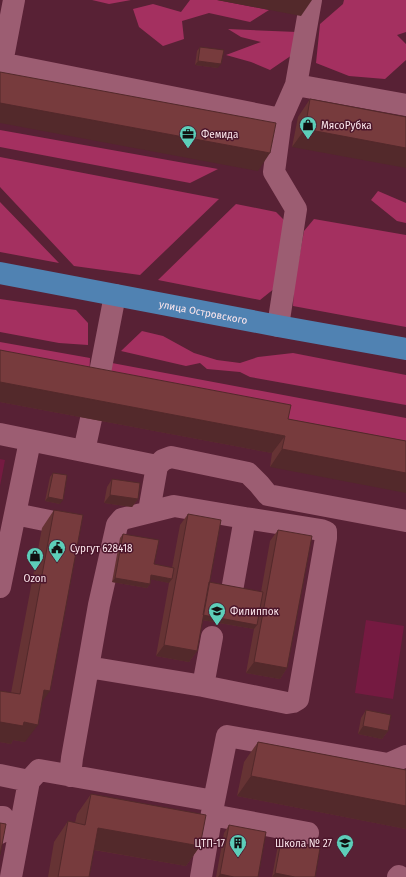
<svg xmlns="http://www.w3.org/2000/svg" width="406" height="877" font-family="'Fira Sans',sans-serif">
<rect width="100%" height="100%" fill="#582135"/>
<!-- green -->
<path fill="#751a41" d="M0 459 5 460 0 486Z
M366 620 404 626 393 699 355 693Z"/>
<!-- forest -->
<path fill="#a43060" d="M92 0H131L109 4Z
M190 0H217L269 10 250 22 209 13 182 21 184 39 163 46 139 27 133 9 153 4 181 12Z
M344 0H406V32L397 35 406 44V60L385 79 349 76 316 63 320 24 343 4Z
M228 29 297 32 295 53 270 70 251 62 226 55 261 42 241 37Z
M0 130 218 169 190 183 0 147Z
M0 157 219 199 140 275 74 266 0 187Z
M378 191 406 203V223L397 221 371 200Z
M0 202 59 263 0 252Z
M236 204 276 212 284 220 275 288 260 300 158 280Z
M314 219 406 235V327L293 306 294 286 304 231Z
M0 299 76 310 88 323V345L59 343 0 332Z
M142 331 163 336 194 353 217 360 240 363 258 357 293 353 406 375V405L250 377 240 372 207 369 200 363 186 366 121 351Z
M0 342 90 358 89 380 0 363Z
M112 363 406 418V448L106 385Z"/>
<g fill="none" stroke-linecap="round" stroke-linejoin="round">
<!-- minor -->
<path stroke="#9c5d72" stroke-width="22" d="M0 63 281 119
M2 63 14 0
M296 85 406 105
M278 326 296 209 274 172 281 119 296 85 311 0
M97 388 115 295
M0 434 157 466 163 460 171 457 248 473 259 484 268 495 406 521
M84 451 91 419
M149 511 157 466
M15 514 64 524
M233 585 245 518
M0 587 30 441
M203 686 212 637
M0 775 29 781 39 770 214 801
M70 776 72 758 99 605 117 525 122 519 174 506 245 518 321 530 326 532V538L298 699 293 702 287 703 203 686 88 667
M212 815 308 833
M0 817H3L0 833
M11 877 29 781
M201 877 214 801 227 736 388 764 406 756
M398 877 399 876"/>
<!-- major -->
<path stroke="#5082b2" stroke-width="22" id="s1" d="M0 273 278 326 406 349"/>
</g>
<!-- wall -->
<path fill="#663334" d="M200 47 218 68 195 65 197 51Z
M310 99 406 117 292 147 298 117Z
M0 350 288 419 406 441 270 467 272 453 0 402Z
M53 473 60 504 45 501 50 477Z
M112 479 138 499 132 507 104 503 107 487Z
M54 510 42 702 25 742 13 740 11 744 0 742V691L11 693 42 528Z
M188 514 209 582 261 592 270 541 278 530 287 668 280 679 246 673 254 629 202 620 197 651 189 662 156 656 169 583 151 579 150 584 147 588 112 582 120 538 123 534 154 564 172 568 180 525Z
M366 710 388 731 382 739 358 734 361 718Z
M258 742 406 770V829L237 796 244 762Z
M91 794 200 846 186 866 94 850 89 877H48L54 842 68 821 75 823 77 814Z
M229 825 258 877H216L224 833Z
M281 841 315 877H272L278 845Z"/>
<!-- shaded-wall -->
<path fill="#53292b" d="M217 0H312L301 16Z
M198 61 221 64 218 68 195 65Z
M0 103 270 153 258 171 0 123Z
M305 129 406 148V168L292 147Z
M0 382 285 436 272 453 0 402Z
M282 449 406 473V493L270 467Z
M110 495 138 499 132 507 104 503Z
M48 497 63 500 60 504 45 501Z
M151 575 172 579 169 583 149 579Z
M115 578 150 584 147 588 112 582Z
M200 614 257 625 254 629 197 619Z
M164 645 197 651 189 662 156 656Z
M254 662 287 668 280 679 246 673Z
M44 690 50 691 37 709Z
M0 722H24L38 725 25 742 13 740 11 744 0 742Z
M363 726 388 731 382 739 358 734Z
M251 776 406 806V829L237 796Z
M98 828 200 846 186 866 84 848Z
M275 873 295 877H272Z
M220 874 234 877H218Z"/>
<!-- building -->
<path fill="#773b3d" stroke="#53292b" d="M200 47 224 50 221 64 198 61Z
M0 72 276 123 270 153 0 103Z
M310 99 406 117V148L305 129Z
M0 350 291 405 288 419 406 441V473L282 449 285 436 0 382Z
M53 473 67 475 63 500 48 497Z
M112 479 140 483 138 499 110 495Z
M54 510 83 515 50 691 44 690 38 725 24 722 23 726 0 722V691L20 694Z
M188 514 221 520 197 651 164 645Z
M278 530 312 536 287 668 254 662Z
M123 534 159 540 154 564 174 568 172 579 151 575 150 584 115 578Z
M209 582 263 592 257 625 203 615Z
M366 710 391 715 388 731 363 726Z
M258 742 406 770V806L251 776Z
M91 794 206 815 200 846 98 828 89 877H58L68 821 85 825Z
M0 823 6 824 0 855Z
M229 825 266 832 258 877H234L220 874Z
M281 841 320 848 315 877H295L275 873Z"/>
<!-- icons -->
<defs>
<symbol id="shop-pin" viewBox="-11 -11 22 30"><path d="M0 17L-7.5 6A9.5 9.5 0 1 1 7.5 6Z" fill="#5dceb9" stroke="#4c162b"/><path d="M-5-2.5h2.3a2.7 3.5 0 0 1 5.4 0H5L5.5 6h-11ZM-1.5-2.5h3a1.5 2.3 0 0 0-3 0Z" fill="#111"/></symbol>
<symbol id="office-pin" viewBox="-11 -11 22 30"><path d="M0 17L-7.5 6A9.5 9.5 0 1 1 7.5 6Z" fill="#5dceb9" stroke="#4c162b"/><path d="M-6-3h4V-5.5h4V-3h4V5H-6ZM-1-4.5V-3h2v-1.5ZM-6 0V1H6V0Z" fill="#111"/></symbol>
<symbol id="civic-pin" viewBox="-11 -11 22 30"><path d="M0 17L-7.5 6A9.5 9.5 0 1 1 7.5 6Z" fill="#5dceb9" stroke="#4c162b"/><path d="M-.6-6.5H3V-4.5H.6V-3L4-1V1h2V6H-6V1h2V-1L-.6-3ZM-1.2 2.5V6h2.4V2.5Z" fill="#111"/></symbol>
<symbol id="school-pin" viewBox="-11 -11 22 30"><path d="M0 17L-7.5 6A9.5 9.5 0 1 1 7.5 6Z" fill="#5dceb9" stroke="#4c162b"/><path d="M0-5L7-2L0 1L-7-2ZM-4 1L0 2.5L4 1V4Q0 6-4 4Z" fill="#111"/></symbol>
<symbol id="building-pin" viewBox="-11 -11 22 30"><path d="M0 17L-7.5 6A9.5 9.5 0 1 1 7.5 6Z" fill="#5dceb9" stroke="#4c162b"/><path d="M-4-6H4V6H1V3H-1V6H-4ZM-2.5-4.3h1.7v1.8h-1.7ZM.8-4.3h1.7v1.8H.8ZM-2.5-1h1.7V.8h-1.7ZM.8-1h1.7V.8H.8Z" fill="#111"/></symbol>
</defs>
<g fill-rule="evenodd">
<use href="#shop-pin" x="298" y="115" width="20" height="27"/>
<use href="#office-pin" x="178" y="124" width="20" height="27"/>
<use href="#civic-pin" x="47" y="538" width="20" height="27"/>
<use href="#shop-pin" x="25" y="546" width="20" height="27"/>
<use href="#school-pin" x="207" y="601" width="20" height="27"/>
<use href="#building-pin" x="228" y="833" width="20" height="27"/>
<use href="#school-pin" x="335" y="833" width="20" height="27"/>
</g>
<g text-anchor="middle" stroke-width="3" stroke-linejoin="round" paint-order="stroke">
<!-- poi labels -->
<g font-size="10" fill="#fce6ec" stroke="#4c162b" text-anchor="start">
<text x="321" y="129">МясоРубка</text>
<text x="201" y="138">Фемида</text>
<text x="70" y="552">Сургут 628418</text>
<text x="35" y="582" text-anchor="middle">Ozon</text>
<text x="230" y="615">Филиппок</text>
<text x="225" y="847" text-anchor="end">ЦТП-17</text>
<text x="332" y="847" text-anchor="end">Школа № 27</text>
</g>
<!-- street labels -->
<g font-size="10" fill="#fce6ec" stroke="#4c162b">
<text dy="4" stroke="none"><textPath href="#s1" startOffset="207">улица Островского</textPath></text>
</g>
</g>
</svg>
